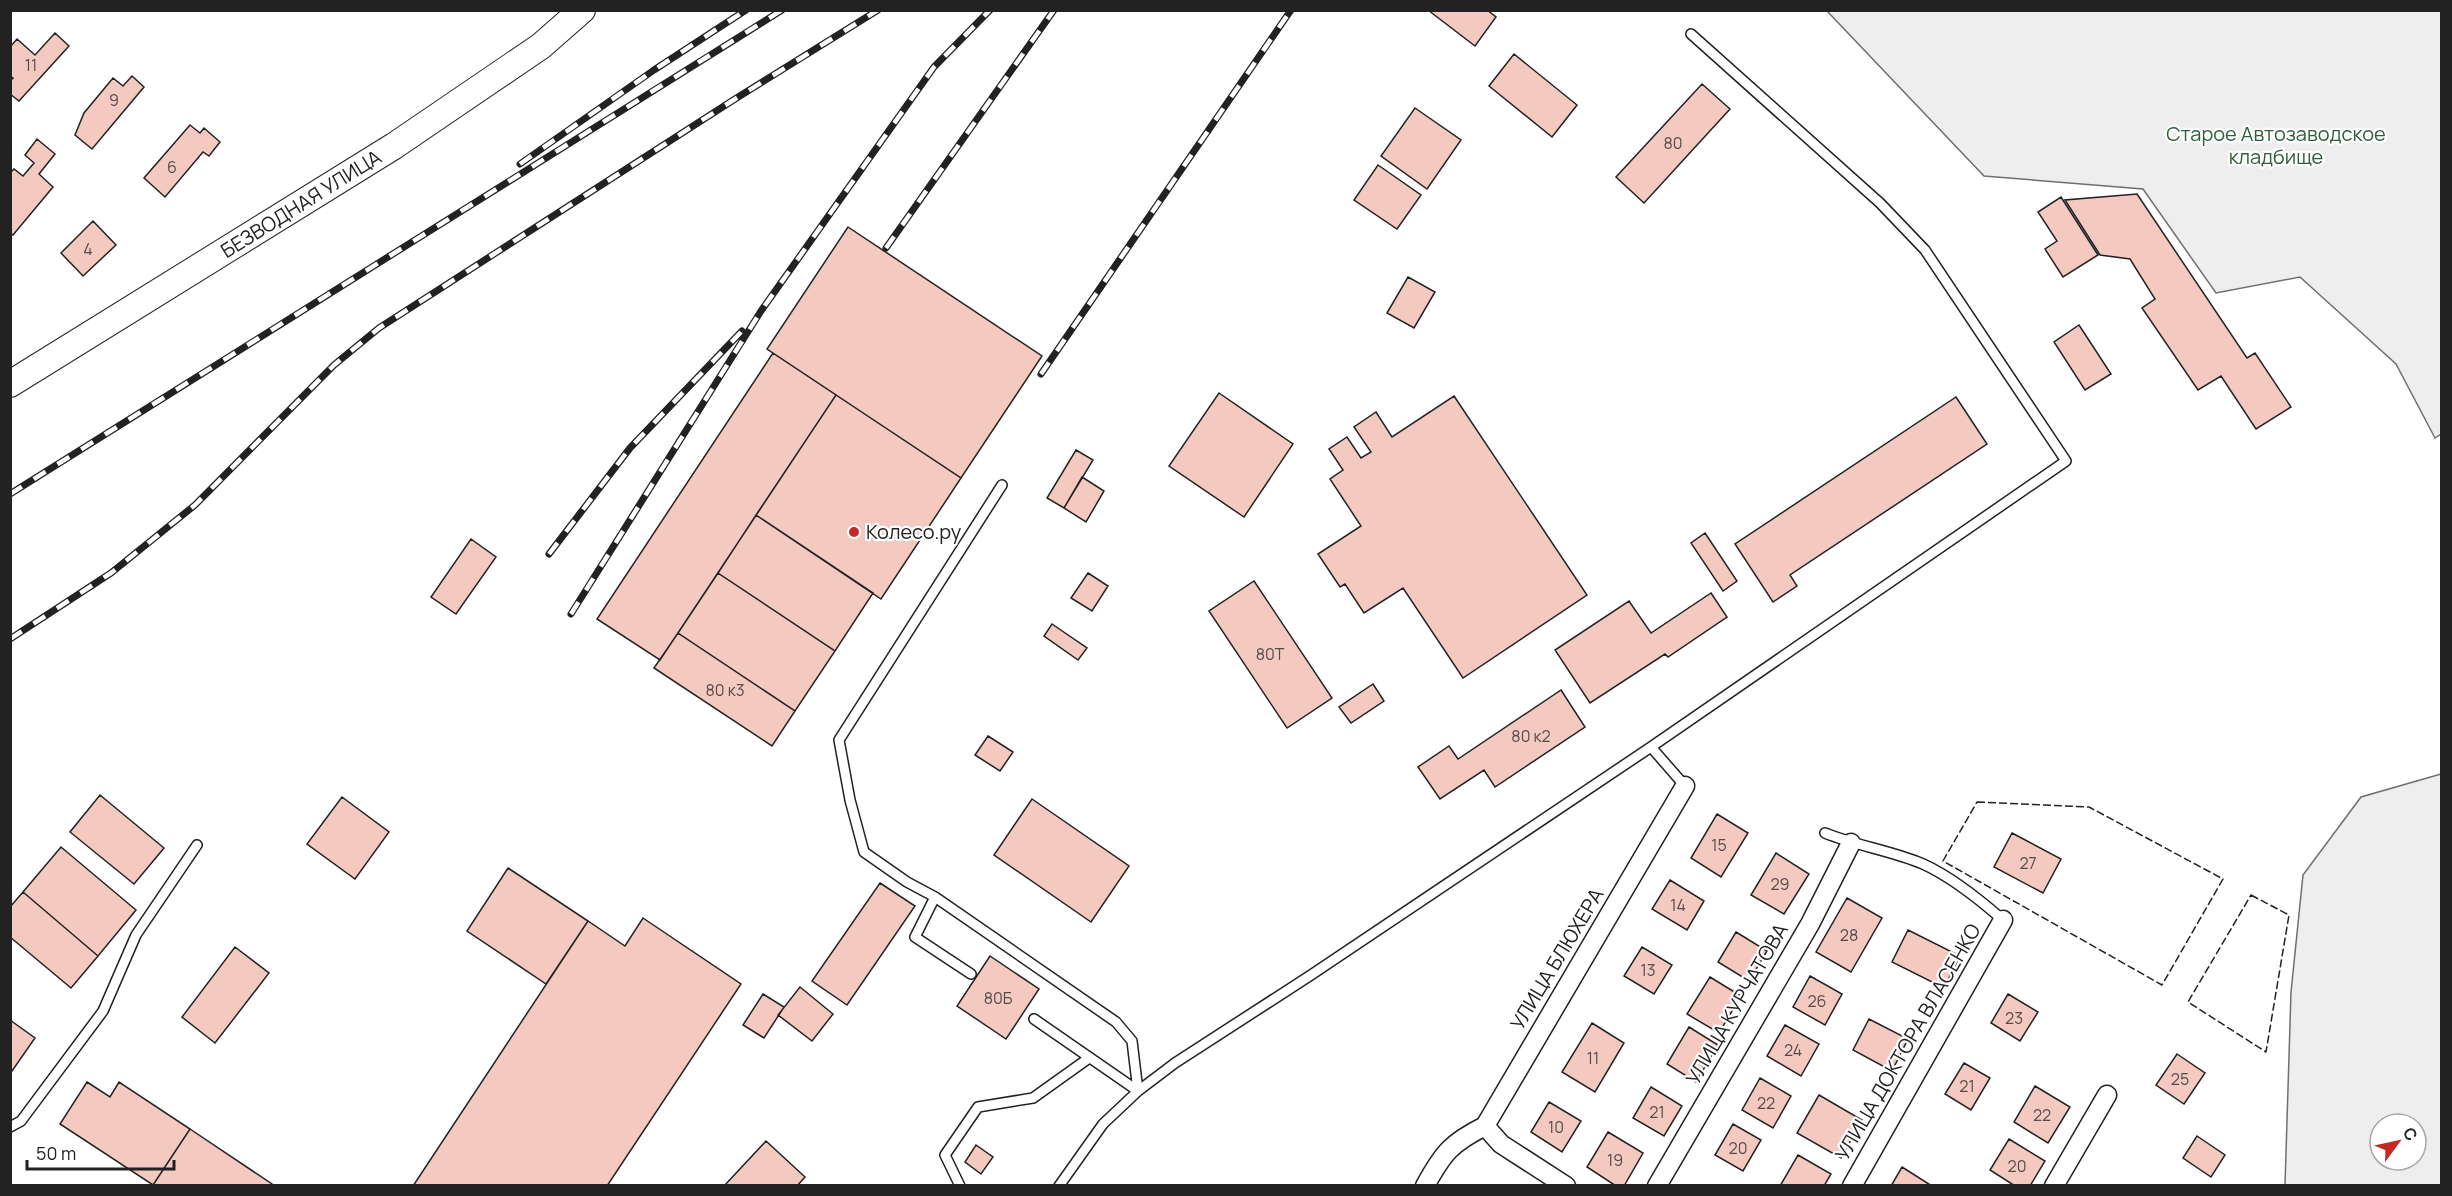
<svg xmlns="http://www.w3.org/2000/svg" width="2452" height="1196" font-family="Manrope,sans-serif">
<rect width="100%" height="100%" fill="#fff"/>
<!-- green -->
<path fill="#eee" stroke="#6f6f6f" stroke-width="1.5" fill-rule="evenodd" d="M1827 11H2441V434L2435 438 2396 364 2300 277 2216 293 2143 189 1984 176Z
M2441 774V1185H2285L2291 992 2303 875 2361 797ZM2380 1124H2416V1160H2380Z"/>
<!-- building -->
<path fill="#f3c9c0" stroke="#222" stroke-width="1.5" d="M1428 10H1487L1496 17 1475 46Z
M55 33 69 46 19 101 10 94V81L13 78 10 76V47L17 39 35 55Z
M1514 54 1577 105 1552 137 1489 86Z
M132 76 144 87 92 149 75 135 84 113 113 78 123 86Z
M1702 84 1730 109 1644 203 1616 177Z
M1415 108 1461 140 1427 189 1381 156Z
M190 125 200 133 204 128 220 142 209 156 203 152 165 197 144 178Z
M37 139 55 154 39 174 53 187 13 235 10 233V173L14 169 23 176 34 163 25 155Z
M1378 165 1421 195 1397 229 1354 200Z
M2137 194 2247 358 2255 353 2291 407 2256 429 2221 376 2198 390 2142 308 2155 299 2130 259 2100 255 2065 200Z
M2061 197 2098 255 2063 277 2045 249 2057 241 2038 212Z
M93 221 116 245 83 276 61 253Z
M848 227 1042 356 961 478 767 349Z
M1408 277 1435 292 1414 328 1387 313Z
M2079 325 2111 374 2085 390 2054 342Z
M773 353 836 395 660 660 597 619Z
M1219 393 1293 444 1244 517 1169 466Z
M836 395 961 478 881 599 756 515Z
M1454 396 1587 595 1463 678 1403 588 1364 613 1345 584 1340 587 1318 554 1361 526 1330 479 1343 470 1329 449 1347 437 1361 458 1371 452 1354 427 1376 412 1392 437Z
M1956 397 1987 444 1790 575 1797 586 1773 602 1735 544Z
M1076 450 1093 460 1064 508 1047 498Z
M1082 477 1104 491 1086 522 1064 508Z
M756 515 873 593 835 651 718 573Z
M1705 533 1737 581 1723 591 1691 543Z
M471 539 496 557 456 614 431 597Z
M718 573 835 651 795 711 678 633Z
M1088 573 1108 586 1092 611 1071 598Z
M1254 581 1332 698 1287 728 1209 611Z
M1711 593 1727 617 1668 657 1665 654 1590 703 1555 650 1629 601 1651 633Z
M1052 624 1087 648 1078 660 1044 636Z
M678 633 795 711 772 746 654 668Z
M1373 684 1384 701 1351 723 1339 707Z
M1561 690 1585 727 1495 787 1484 770 1440 799 1418 767 1449 746 1458 759Z
M988 736 1013 752 1000 771 975 755Z
M100 795 164 848 134 884 70 832Z
M342 797 389 832 355 879 307 844Z
M1032 799 1129 866 1091 922 994 855Z
M1717 814 1748 833 1721 877 1691 858Z
M2012 833 2061 859 2043 893 1994 867Z
M61 847 136 910 98 956 23 892Z
M1776 853 1809 874 1784 914 1751 895Z
M508 868 588 921 546 984 467 931Z
M1670 880 1704 901 1687 930 1652 909Z
M880 883 915 906 847 1005 812 981Z
M23 892 98 956 71 988 10 937V907Z
M1847 898 1882 918 1851 972 1816 952Z
M643 918 741 984 607 1186H413L588 921 625 946Z
M1908 930 1960 956 1944 988 1892 962Z
M1736 932 1767 951 1749 981 1718 962Z
M235 947 269 973 215 1043 182 1017Z
M1642 947 1672 965 1654 994 1624 976Z
M990 956 1039 989 1006 1039 957 1006Z
M1810 976 1842 994 1825 1025 1793 1007Z
M1710 977 1741 996 1719 1033 1687 1014Z
M800 987 833 1014 812 1041 778 1015Z
M763 994 784 1007 764 1038 743 1025Z
M2008 994 2038 1012 2020 1041 1991 1023Z
M1869 1019 1908 1039 1892 1071 1853 1050Z
M10 1020 35 1038 12 1071 10 1070Z
M1592 1023 1624 1043 1595 1092 1562 1072Z
M1785 1025 1819 1044 1801 1076 1767 1056Z
M1689 1027 1718 1045 1696 1082 1667 1064Z
M2177 1054 2205 1073 2184 1104 2156 1085Z
M1964 1063 1990 1078 1971 1110 1945 1094Z
M1760 1078 1791 1096 1773 1128 1742 1110Z
M87 1082 110 1097 119 1082 190 1129 153 1185 60 1124Z
M2035 1086 2070 1107 2048 1143 2014 1122Z
M1651 1087 1682 1106 1664 1136 1633 1118Z
M1819 1095 1862 1120 1841 1158 1797 1133Z
M1549 1102 1581 1121 1562 1152 1531 1132Z
M1733 1124 1761 1140 1743 1171 1715 1155Z
M190 1129 275 1186 153 1185Z
M1608 1132 1643 1153 1624 1186H1616L1587 1167Z
M2197 1136 2225 1155 2211 1177 2183 1158Z
M2009 1139 2045 1161 2030 1186H2015L1990 1170Z
M766 1141 805 1177 797 1186H724Z
M976 1145 993 1157 981 1174 965 1162Z
M1798 1155 1831 1174 1824 1186H1780Z
M1902 1167 1932 1186H1891Z"/>
<g fill="none" stroke-linecap="round" stroke-linejoin="round">
<defs>
<path id="service" d="M1002 485 839 740 850 800 864 852 907 882 935 897 1116 1022 1132 1041 1138 1091 1034 1019
M1651 747 1685 786
M1825 833C1857 846 1893 851 1923 864 1952 877 1979 899 2003 920
M935 897 915 937 971 974
M10 1127 21 1121 103 1011 136 935 197 845
M960 1186 945 1155 978 1107 1033 1098 1089 1058
M1059 1186 1103 1124 1138 1091 1175 1063 1311 975 1651 747 2066 461 1925 250 1880 203 1691 34"/>
<path id="minor" d="M1485 1126 1501 1144 1566 1186
M1425 1186C1443 1153 1451 1143 1485 1126L1685 786
M1657 1186 1810 924 1851 843
M1852 1186 2003 920
M2054 1186 2107 1095"/>
<path id="secondary" d="M10 384 394 146 541 46 582 10"/>
</defs>
<!-- service casing -->
<use href="#service" stroke="#222" stroke-width="12"/>
<!-- minor casing -->
<use href="#minor" stroke="#222" stroke-width="21"/>
<!-- secondary casing -->
<use href="#secondary" stroke="#222" stroke-width="28"/>
<!-- service -->
<use href="#service" stroke="#fff" stroke-width="9"/>
<!-- minor -->
<use href="#minor" stroke="#fff" stroke-width="18"/>
<!-- secondary -->
<use href="#secondary" stroke="#fff" stroke-width="26"/>
<defs>
<path id="rail" d="M520 164 654 70 746 10
M886 248 1054 10
M1041 374 1291 10
M10 494 782 10
M549 554 630 448 742 331
M571 614 761 311 934 67 990 10
M10 639 111 573 195 505 334 365 379 328 735 99 878 10"/>
</defs>
<!-- rail casing -->
<use href="#rail" stroke="#222" stroke-width="7"/>
<!-- rail -->
<use href="#rail" stroke="#fff" stroke-width="4.5" stroke-dasharray="14" stroke-linecap="butt"/>
<!-- fence -->
<path stroke="#222" stroke-width="1.5" stroke-dasharray="8 3" stroke-linecap="butt" d="M1977 802 2089 807 2223 879 2162 985 1943 861Z
M2251 895 2289 915 2266 1052 2188 1002Z"/>
</g>
<!-- markers -->
<circle fill="#c62828" stroke="#fff" stroke-width="2" cx="854" cy="532" r="6"/>
<g text-anchor="middle" stroke-width="4.5" stroke-linejoin="round" paint-order="stroke">
<!-- number labels -->
<g font-size="16" fill="#564c4a">
<text x="31" y="71">11</text>
<text x="114" y="106">9</text>
<text x="1673" y="149">80</text>
<text x="172" y="173">6</text>
<text x="88" y="255">4</text>
<text x="1270" y="660">80Т</text>
<text x="725" y="696">80 к3</text>
<text x="1531" y="742">80 к2</text>
<text x="1719" y="851">15</text>
<text x="2028" y="869">27</text>
<text x="1780" y="890">29</text>
<text x="1678" y="911">14</text>
<text x="1849" y="941">28</text>
<text x="1648" y="976">13</text>
<text x="998" y="1004">80Б</text>
<text x="1817" y="1007">26</text>
<text x="2014" y="1024">23</text>
<text x="1793" y="1056">24</text>
<text x="1593" y="1064">11</text>
<text x="2180" y="1085">25</text>
<text x="1967" y="1092">21</text>
<text x="1766" y="1109">22</text>
<text x="1657" y="1118">21</text>
<text x="2042" y="1121">22</text>
<text x="1556" y="1133">10</text>
<text x="1738" y="1154">20</text>
<text x="1615" y="1166">19</text>
<text x="2017" y="1172">20</text>
</g>
<!-- park labels -->
<g font-size="20" fill="#2f5e38" stroke="#fff">
<text x="2276" y="141">Старое Автозаводское<tspan x="2276" dy="23">кладбище</tspan></text>
</g>
<!-- street labels -->
<g font-size="20" fill="#222" stroke="#fff">
<text transform="translate(301 204) rotate(-32)" y="7">БЕЗВОДНАЯ УЛИЦА</text>
<text transform="translate(1557 959) rotate(-59)" y="7">УЛИЦА БЛЮХЕРА</text>
<text transform="translate(1737 1004) rotate(-60)" y="7">УЛИЦА КУРЧАТОВА</text>
<text transform="translate(1908 1042) rotate(-60)" y="7">УЛИЦА ДОКТОРА ВЛАСЕНКО</text>
</g>
<!-- poi labels -->
<g font-size="20" fill="#222" stroke="#fff" text-anchor="start">
<text x="866" y="539">Колесо.ру</text>
</g>
</g>
<!-- border -->
<rect width="2452" height="1196" fill="none" stroke="#222222" stroke-width="24"/>
<!-- north arrow -->
<g transform="translate(2398 1142) rotate(57)"><circle r="28" fill="#ffffff" stroke="#a7a7a7" stroke-width="1.5"/>
<path d="M0-4.5L10 22L0 15L-10 22Z" fill="#c62828"/>
<text y="-9" font-size="16" font-weight="bold" text-anchor="middle" fill="#222222">С</text>
</g>
<!-- scale -->
<path d="M27 1160v9h147v-9" fill="none" stroke="#222222" stroke-width="3"/>
<text x="36" y="1160" font-size="18" fill="#222222" stroke="#ffffff" stroke-width="4.5" paint-order="stroke">50 m</text>
</svg>
